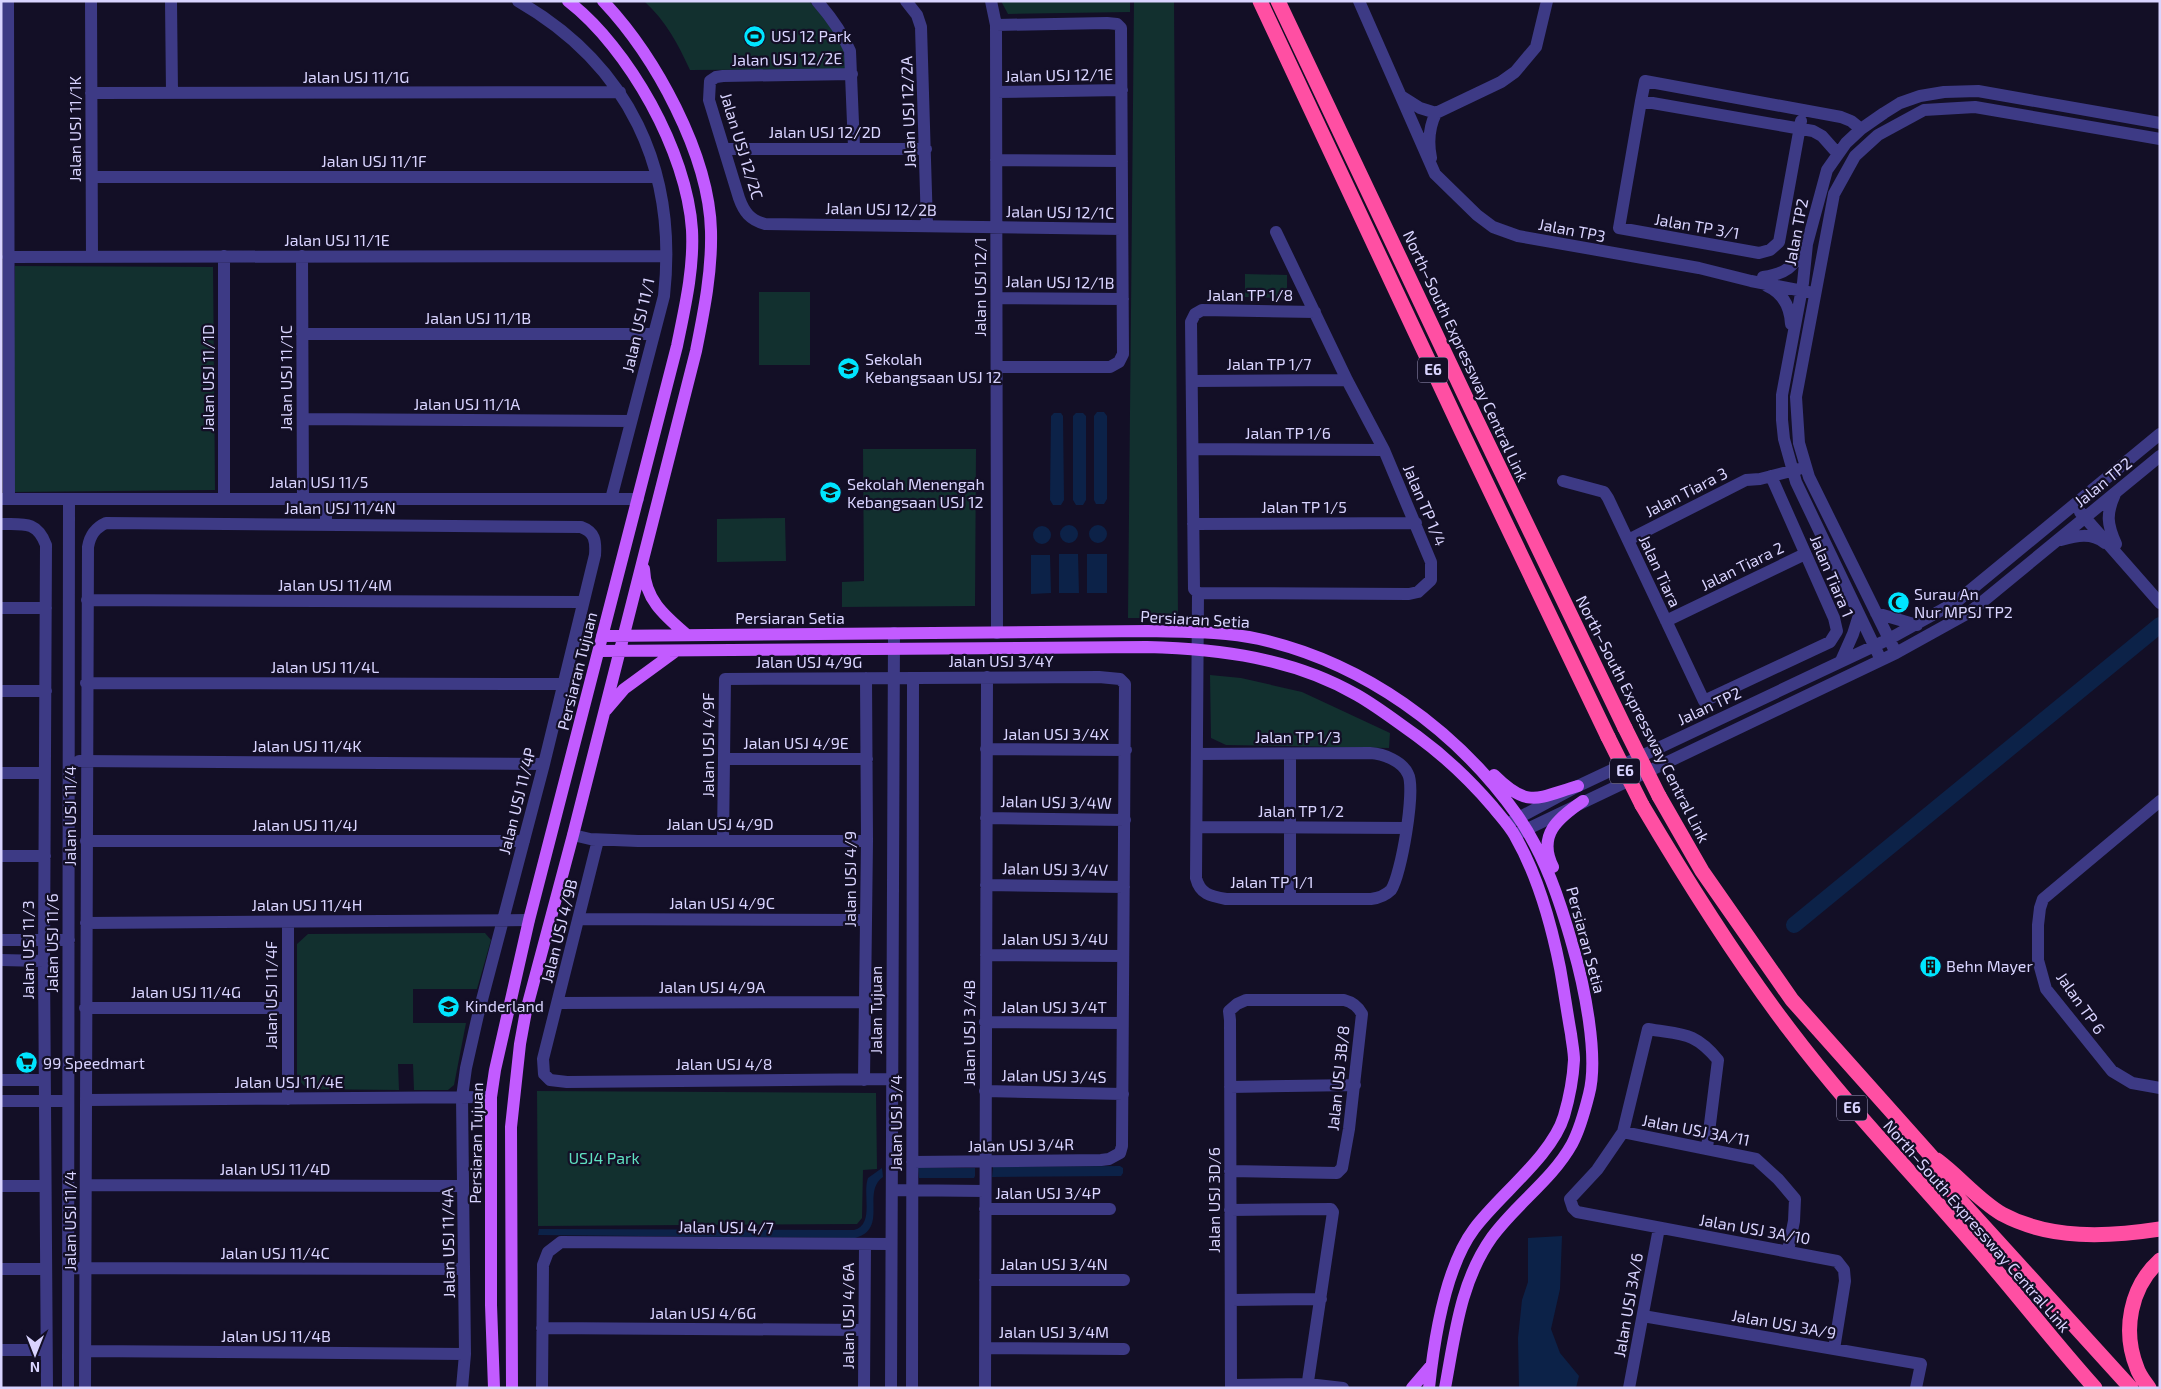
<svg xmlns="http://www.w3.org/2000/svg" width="2161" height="1389" font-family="'Exo 2',sans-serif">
<rect width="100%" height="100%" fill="#130f26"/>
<!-- green -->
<path fill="#12302f" d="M644 1H809L829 24 844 50 846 69 690 70C678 44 666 21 644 1Z
M1001 1H1130V12L1008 14Z
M1134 1H1174L1178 618H1128Z
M15 266 213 267 215 490 12 492Z
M1245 274 1287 275V298L1245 297Z
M759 292H810V365H759Z
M863 449H976L975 606 842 607V582L864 581Z
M785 518 786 561 717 562V519Z
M1210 675 1241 678 1302 692 1390 733 1389 748 1226 745 1211 738Z
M485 933 491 940 477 989H413V1023H466L454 1085 448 1090H414L413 1064H398L399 1090 307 1089 297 1078V944L308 934Z
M537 1091 876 1093 877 1169 863 1170 862 1218 857 1224 538 1226Z"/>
<!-- water -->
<path fill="#0c2248" d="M1097 412H1104L1107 416V499L1104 504H1096L1094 500V416Z
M1054 413H1061L1063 416 1064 500 1061 505H1053L1050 500 1051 416Z
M1076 413H1083L1086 416V500L1083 505H1076L1073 500V416Z
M1060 534a9 9 0 1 1 18 0a9 9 0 1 1-18 0Z
M1089 534a9 9 0 1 1 18 0a9 9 0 1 1-18 0Z
M1033 535a9 9 0 1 1 18 0a9 9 0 1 1-18 0Z
M1059 554H1078L1079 593H1059Z
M1087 554H1107V593H1087Z
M1031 555H1050L1051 593 1031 594Z
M1120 1166 1123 1168V1173L1121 1176 992 1177 993 1167Z
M882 1168 883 1177C861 1192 889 1229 855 1238L538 1235 539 1229 854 1230C875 1224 862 1194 868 1178Z
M918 1168H975V1176L974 1178H919Z
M1562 1236 1560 1289 1551 1329 1560 1353 1579 1376 1576 1388H1519L1518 1338 1522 1300 1528 1282V1238Z"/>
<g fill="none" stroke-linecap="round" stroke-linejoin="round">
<!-- river -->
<path stroke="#0c2248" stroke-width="16" d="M1794 925 2160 625"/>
<!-- minor -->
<path stroke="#3d3a85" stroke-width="12" d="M8 1 9 499
M91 1 92 257
M171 1 172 93
M518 1C629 65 678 169 664 296L611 499
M817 1C831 17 842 32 850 51L854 147
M906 1 917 15 921 27 927 226
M991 1 996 25 997 633
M1359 1 1435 174 1477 215 1493 227 1518 236 1699 268 1751 281 1808 292
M996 25 1107 23 1117 24 1121 28 1123 354 1119 362 1110 367H997
M852 74 723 76 716 77 710 81 709 100 739 198C744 212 750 220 765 224L1122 229
M996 92 1122 90
M91 93 620 92
M1401 96 1420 108 1436 113
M1641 101 1619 228 1759 253 1770 250 1779 242 1801 121
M724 149H926
M1838 154 1822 136 1813 131 1641 101 1645 81 1841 117 1851 121 1861 129
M1431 158C1428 143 1429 127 1436 113L1501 82 1515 72 1536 47 1547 1
M996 160 1122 161
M92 177H657
M224 256V499
M302 256 303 499
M8 257 666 256
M1763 277C1786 274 1793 267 1805 247
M1767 286C1783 293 1790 307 1791 324
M997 298 1123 299
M302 334H654
M1192 381 1347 380
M303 419 631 421
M1193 449 1384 450
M1563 481 1604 492 1608 498 1704 701 1830 642 1837 631 1834 618 1771 476
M2115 494C2106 514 2107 524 2116 544
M1 499H638
M326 499V524
M2080 512 2160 603
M1 524C24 524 37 521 46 545L44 961 47 1388
M1193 524 1416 523
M1628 540 1746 480 1760 479 1799 469
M2061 540C2076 536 2091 532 2105 543
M1198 593 1409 594 1418 592 1431 580V562L1384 450 1347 380 1276 232
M87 600 582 602
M1 608H46
M1876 613 1917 625
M1666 621 1805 554
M1896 653 1809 477 1799 443 1796 397 1834 194 1855 156 1878 135 1924 110 1975 107 2160 139
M1881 660 1796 482 1784 439 1782 420V395L1803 283 1807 244 1827 170 1846 143 1861 129 1884 113 1900 103 1920 96 1944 92 1978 91 2160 123
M1841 661 1853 634 1859 615
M86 683 563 684
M1 691H46
M986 749 1126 750
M1197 754 1370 753C1384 754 1402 761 1408 774 1416 789 1401 876 1391 890 1385 896 1379 898 1371 899H1226C1210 896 1200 894 1196 878L1198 593 1194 589 1191 322 1195 314 1202 310 1315 312
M1290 754V899
M725 759H867
M79 761 544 764
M1 773H45
M2160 801 2043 899 2040 908 2038 925V960L2046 989 2112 1071 2132 1083 2160 1088
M986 818 1125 820
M1509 823 1578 786 1889 639 1956 602 2160 434
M1197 827 1406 828
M1517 834 1896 653 1970 612 2160 456
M573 835 590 839 638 841H867
M598 840 543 1059 544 1074 550 1080 567 1082 892 1079
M723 840 725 679 1099 677 1120 679 1125 684 1122 1146 1120 1153 1109 1159 1101 1160 912 1162
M86 841H524
M1 856H45
M986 885 1124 887
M578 919 866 920
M288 922V1099
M86 923 529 920
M1 940H69
M986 955 1123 956
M1 960 44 961
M557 1003 866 1002
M85 1008H288
M985 1022 1122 1023
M1 1080H44
M864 1080 867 841 866 678
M1230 1087 1355 1085
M985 1091 1123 1094
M87 1100 491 1097
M1 1101H68
M1623 1132 1756 1159 1778 1179 1795 1199 1794 1221 1788 1251
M1707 1148 1718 1060C1694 1031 1682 1035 1648 1029L1623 1132 1597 1170 1570 1199 1573 1208 1577 1212 1837 1261 1844 1270 1845 1281 1834 1349
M1230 1171 1337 1173 1342 1168 1349 1129 1362 1014C1358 1006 1352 1002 1344 1000H1246L1237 1004 1229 1011 1230 1020 1231 1388
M87 1185 463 1186
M1 1186H45
M892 1190 985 1191
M985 1209H1110
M1230 1210 1331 1209 1333 1212 1307 1388
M68 1268 464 1269
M1 1269H46
M985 1280H1124
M1231 1300 1321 1299
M1643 1316 1921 1364 1916 1388
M542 1328 864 1330
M985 1348 1124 1349
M1 1350H46
M86 1351 465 1354
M1231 1385 1308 1384 1343 1388
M68 1388 69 499
M85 1388 88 547C90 535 95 528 106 523L581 527C595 532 596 541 595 555L544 764 478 1015 466 1068 462 1097 465 1354 462 1388
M542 1388 543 1265 548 1252 561 1242 891 1244
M864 1388 865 1245
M891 1388 894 633
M912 1388 913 678
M985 1388 987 677
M1629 1388 1659 1228"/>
<!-- major -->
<path stroke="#c25bff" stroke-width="12" d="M644 569C645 600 665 616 687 635
M602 636 1148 631C1185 632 1223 631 1259 639 1362 662 1456 729 1517 815 1545 855 1560 901 1573 947 1584 985 1599 1056 1589 1094 1585 1110 1580 1129 1572 1144 1552 1180 1516 1204 1492 1237 1460 1282 1455 1335 1445 1388
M599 651 1147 647C1220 649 1293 658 1357 695 1378 707 1397 722 1417 736 1447 758 1469 779 1493 807 1500 816 1509 825 1515 836 1538 876 1551 923 1560 968 1564 990 1567 1012 1571 1034 1572 1043 1574 1052 1574 1060 1573 1079 1569 1099 1564 1116 1552 1156 1498 1196 1474 1229 1445 1268 1434 1340 1429 1388
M606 710 624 689 676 651
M1494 775C1528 809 1537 798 1578 786
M1553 867C1537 835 1558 818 1583 801
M494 1388 491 1305V1097L495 1070 529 920 677 346C685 307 694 269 692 230 687 152 629 48 568 1
M512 1388 511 1127 520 1044 526 1011 573 835 696 351C704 311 712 272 711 231 709 154 655 56 603 1
M1412 1388 1430 1367"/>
<!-- highway -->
<path stroke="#ff4fa3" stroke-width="15" d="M1260 1 1462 432 1608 737
M1278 1 1475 417 1625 728
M1659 796 1702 871 1792 1000 1932 1157 1950 1189 2131 1388
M1642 805C1687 881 1735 958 1789 1029 1850 1110 1922 1183 1988 1261 2024 1303 2058 1347 2095 1388
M1937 1160C1960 1177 1978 1200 2002 1214 2050 1240 2108 1237 2160 1229
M2149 1388C2145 1382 2139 1375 2137 1368 2122 1331 2130 1287 2160 1260"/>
<!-- highway-bridge -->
<path stroke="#ff4fa3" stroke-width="15" d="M1625 728 1659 796
M1608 737 1642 805"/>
</g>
<!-- icons -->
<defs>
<symbol id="stadium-disc" viewBox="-11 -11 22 22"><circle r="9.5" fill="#00e5ff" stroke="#130f26"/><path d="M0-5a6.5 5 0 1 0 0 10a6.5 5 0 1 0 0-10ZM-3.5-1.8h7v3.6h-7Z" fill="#111"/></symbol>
<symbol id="school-disc" viewBox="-11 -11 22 22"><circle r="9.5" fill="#00e5ff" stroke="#130f26"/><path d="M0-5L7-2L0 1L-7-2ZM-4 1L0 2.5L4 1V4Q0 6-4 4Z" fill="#111"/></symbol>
<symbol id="mosque-disc" viewBox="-11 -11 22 22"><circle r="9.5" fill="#00e5ff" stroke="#130f26"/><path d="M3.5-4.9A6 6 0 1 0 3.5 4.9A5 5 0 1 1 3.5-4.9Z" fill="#111"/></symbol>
<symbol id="building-disc" viewBox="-11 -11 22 22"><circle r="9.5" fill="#00e5ff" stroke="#130f26"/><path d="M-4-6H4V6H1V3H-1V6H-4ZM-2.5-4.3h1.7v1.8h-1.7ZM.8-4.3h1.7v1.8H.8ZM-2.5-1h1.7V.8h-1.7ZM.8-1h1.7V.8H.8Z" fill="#111"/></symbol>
<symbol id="supermarket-disc" viewBox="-11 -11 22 22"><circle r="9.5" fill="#00e5ff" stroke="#130f26"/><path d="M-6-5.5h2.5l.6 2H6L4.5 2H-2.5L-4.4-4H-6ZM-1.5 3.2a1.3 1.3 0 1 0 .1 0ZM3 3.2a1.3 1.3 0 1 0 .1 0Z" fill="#111"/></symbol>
</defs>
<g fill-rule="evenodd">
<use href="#stadium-disc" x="742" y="24" width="25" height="25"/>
<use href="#school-disc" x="836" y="356" width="25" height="25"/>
<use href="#school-disc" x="818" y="480" width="25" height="25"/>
<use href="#mosque-disc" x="1886" y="590" width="25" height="25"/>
<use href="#building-disc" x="1918" y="954" width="25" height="25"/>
<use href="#school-disc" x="436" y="994" width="25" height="25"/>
<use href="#supermarket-disc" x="14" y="1050" width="25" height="25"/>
</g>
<g text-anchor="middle" stroke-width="4.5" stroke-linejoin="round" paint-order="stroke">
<!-- shield labels -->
<g fill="#130f26" stroke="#9e99be" stroke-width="1">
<rect x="1418" y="357.5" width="30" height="25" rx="4"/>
<rect x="1610" y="758.5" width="30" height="25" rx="4"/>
<rect x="1837" y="1095.5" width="30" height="25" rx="4"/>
</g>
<g font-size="15" font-weight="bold" fill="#d9d4ff">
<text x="1433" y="375">E6</text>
<text x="1625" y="776">E6</text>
<text x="1852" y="1113">E6</text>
</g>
<!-- poi labels -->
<g font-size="16" fill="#d9d4ff" stroke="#130f26" text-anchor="start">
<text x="771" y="42">USJ 12 Park</text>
<text x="865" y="365">Sekolah<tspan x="865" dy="18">Kebangsaan USJ 12</tspan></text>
<text x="847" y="490">Sekolah Menengah<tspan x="847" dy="18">Kebangsaan USJ 12</tspan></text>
<text x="1914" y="600">Surau An<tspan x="1914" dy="18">Nur MPSJ TP2</tspan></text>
<text x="1946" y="972">Behn Mayer</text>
<text x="465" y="1012">Kinderland</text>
<text x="43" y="1069">99 Speedmart</text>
</g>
<!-- street labels -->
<g font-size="16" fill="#d9d4ff" stroke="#130f26">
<text transform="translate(787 59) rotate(-1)" y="6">Jalan USJ 12/2E</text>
<text transform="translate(1059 75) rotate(-1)" y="6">Jalan USJ 12/1E</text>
<text x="356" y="83">Jalan USJ 11/1G</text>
<text transform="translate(908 112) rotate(-92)" y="6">Jalan USJ 12/2A</text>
<text transform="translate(75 129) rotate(-90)" y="6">Jalan USJ 11/1K</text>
<text x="825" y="138">Jalan USJ 12/2D</text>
<text transform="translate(742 146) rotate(73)" y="6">Jalan USJ 12/2C</text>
<text x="374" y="167">Jalan USJ 11/1F</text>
<text transform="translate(881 209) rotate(1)" y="6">Jalan USJ 12/2B</text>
<text transform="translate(1060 212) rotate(1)" y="6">Jalan USJ 12/1C</text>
<text transform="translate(1697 226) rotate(10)" y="6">Jalan TP 3/1</text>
<text transform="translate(1572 230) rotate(11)" y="6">Jalan TP3</text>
<text transform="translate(1796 232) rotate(-79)" y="6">Jalan TP2</text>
<text x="337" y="246">Jalan USJ 11/1E</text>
<text transform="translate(1060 282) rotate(1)" y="6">Jalan USJ 12/1B</text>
<text transform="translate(980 287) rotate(-90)" y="6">Jalan USJ 12/1</text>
<text x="1250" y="301">Jalan TP 1/8</text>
<text x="478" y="324">Jalan USJ 11/1B</text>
<text transform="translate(638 325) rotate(-77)" y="6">Jalan USJ 11/1</text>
<text transform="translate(1466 356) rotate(65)" y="6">North–South Expressway Central Link</text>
<text x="1269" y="370">Jalan TP 1/7</text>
<text transform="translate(208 378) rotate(-90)" y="6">Jalan USJ 11/1D</text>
<text transform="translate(286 378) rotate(-90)" y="6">Jalan USJ 11/1C</text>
<text x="467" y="410">Jalan USJ 11/1A</text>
<text x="1288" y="439">Jalan TP 1/6</text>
<text x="319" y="488">Jalan USJ 11/5</text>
<text transform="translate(2103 482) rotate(-39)" y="6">Jalan TP2</text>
<text transform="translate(1686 492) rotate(-27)" y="6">Jalan Tiara 3</text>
<text transform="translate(1425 505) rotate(67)" y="6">Jalan TP 1/4</text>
<text x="1304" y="513">Jalan TP 1/5</text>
<text x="340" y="514">Jalan USJ 11/4N</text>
<text transform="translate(1742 566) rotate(-26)" y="6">Jalan Tiara 2</text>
<text transform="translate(1660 571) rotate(65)" y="6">Jalan Tiara</text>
<text transform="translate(1832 576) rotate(67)" y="6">Jalan Tiara 1</text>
<text x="335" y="591">Jalan USJ 11/4M</text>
<text x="790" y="624">Persiaran Setia</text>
<text transform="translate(1195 619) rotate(3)" y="6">Persiaran Setia</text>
<text x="1001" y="667">Jalan USJ 3/4Y</text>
<text x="809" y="668">Jalan USJ 4/9G</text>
<text x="325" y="673">Jalan USJ 11/4L</text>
<text transform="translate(577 671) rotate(-76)" y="6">Persiaran Tujuan</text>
<text transform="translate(1709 706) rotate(-25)" y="6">Jalan TP2</text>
<text transform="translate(1643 719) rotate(63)" y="6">North–South Expressway Central Link</text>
<text x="1056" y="740">Jalan USJ 3/4X</text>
<text x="1298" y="743">Jalan TP 1/3</text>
<text x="796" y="749">Jalan USJ 4/9E</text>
<text transform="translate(708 745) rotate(-90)" y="6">Jalan USJ 4/9F</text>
<text x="307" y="752">Jalan USJ 11/4K</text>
<text transform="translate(517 801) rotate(-76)" y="6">Jalan USJ 11/4P</text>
<text transform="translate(1056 802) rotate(1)" y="6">Jalan USJ 3/4W</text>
<text x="1301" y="817">Jalan TP 1/2</text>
<text transform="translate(70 816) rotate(-90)" y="6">Jalan USJ 11/4</text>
<text x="720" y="830">Jalan USJ 4/9D</text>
<text x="305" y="831">Jalan USJ 11/4J</text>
<text transform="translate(1055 869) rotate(1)" y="6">Jalan USJ 3/4V</text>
<text transform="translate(850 879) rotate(-90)" y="6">Jalan USJ 4/9</text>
<text x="1272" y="888">Jalan TP 1/1</text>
<text x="722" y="909">Jalan USJ 4/9C</text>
<text x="307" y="911">Jalan USJ 11/4H</text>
<text transform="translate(559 931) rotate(-76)" y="6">Jalan USJ 4/9B</text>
<text x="1055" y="945">Jalan USJ 3/4U</text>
<text transform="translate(1586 940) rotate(75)" y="6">Persiaran Setia</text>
<text transform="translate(52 943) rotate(-90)" y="6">Jalan USJ 11/6</text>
<text transform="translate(28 950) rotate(-90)" y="6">Jalan USJ 11/3</text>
<text x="712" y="993">Jalan USJ 4/9A</text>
<text x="186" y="998">Jalan USJ 11/4G</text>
<text transform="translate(271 995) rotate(-90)" y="6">Jalan USJ 11/4F</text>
<text transform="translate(2081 1003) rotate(55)" y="6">Jalan TP 6</text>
<text x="1054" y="1013">Jalan USJ 3/4T</text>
<text transform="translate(876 1010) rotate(-90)" y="6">Jalan Tujuan</text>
<text transform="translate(969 1033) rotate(-90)" y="6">Jalan USJ 3/4B</text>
<text x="724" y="1070">Jalan USJ 4/8</text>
<text transform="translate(1054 1076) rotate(1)" y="6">Jalan USJ 3/4S</text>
<text transform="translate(1338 1078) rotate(-84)" y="6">Jalan USJ 3B/8</text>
<text x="289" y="1088">Jalan USJ 11/4E</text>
<text transform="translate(896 1123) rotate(-90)" y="6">Jalan USJ 3/4</text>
<text transform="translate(1696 1130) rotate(11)" y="6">Jalan USJ 3A/11</text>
<text transform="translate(476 1143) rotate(-89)" y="6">Persiaran Tujuan</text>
<text transform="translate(1021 1145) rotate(-1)" y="6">Jalan USJ 3/4R</text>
<text x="275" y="1175">Jalan USJ 11/4D</text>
<text x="1048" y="1199">Jalan USJ 3/4P</text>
<text transform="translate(1214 1200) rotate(-90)" y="6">Jalan USJ 3D/6</text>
<text transform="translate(70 1221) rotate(-90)" y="6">Jalan USJ 11/4</text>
<text transform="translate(1977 1226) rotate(49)" y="6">North–South Expressway Central Link</text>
<text transform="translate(726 1227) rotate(1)" y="6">Jalan USJ 4/7</text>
<text transform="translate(1755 1229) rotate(10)" y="6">Jalan USJ 3A/10</text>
<text transform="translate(448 1243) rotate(-91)" y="6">Jalan USJ 11/4A</text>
<text x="275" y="1259">Jalan USJ 11/4C</text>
<text x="1054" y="1270">Jalan USJ 3/4N</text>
<text transform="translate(1628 1305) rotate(-80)" y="6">Jalan USJ 3A/6</text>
<text x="703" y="1319">Jalan USJ 4/6G</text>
<text transform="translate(848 1316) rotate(-90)" y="6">Jalan USJ 4/6A</text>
<text transform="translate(1784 1324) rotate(10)" y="6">Jalan USJ 3A/9</text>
<text x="1054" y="1338">Jalan USJ 3/4M</text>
<text x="276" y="1342">Jalan USJ 11/4B</text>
</g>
<!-- park labels -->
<g font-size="16" fill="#5fe0c0" stroke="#130f26">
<text x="604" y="1164">USJ4 Park</text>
</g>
</g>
<!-- border -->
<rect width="2161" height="1389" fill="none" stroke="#d9d4ff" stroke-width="5"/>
<!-- north arrow -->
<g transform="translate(35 1354) rotate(180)" stroke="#130f26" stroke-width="4" paint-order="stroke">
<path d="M0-4L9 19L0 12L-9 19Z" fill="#d9d4ff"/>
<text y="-8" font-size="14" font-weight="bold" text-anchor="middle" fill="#d9d4ff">N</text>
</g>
</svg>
